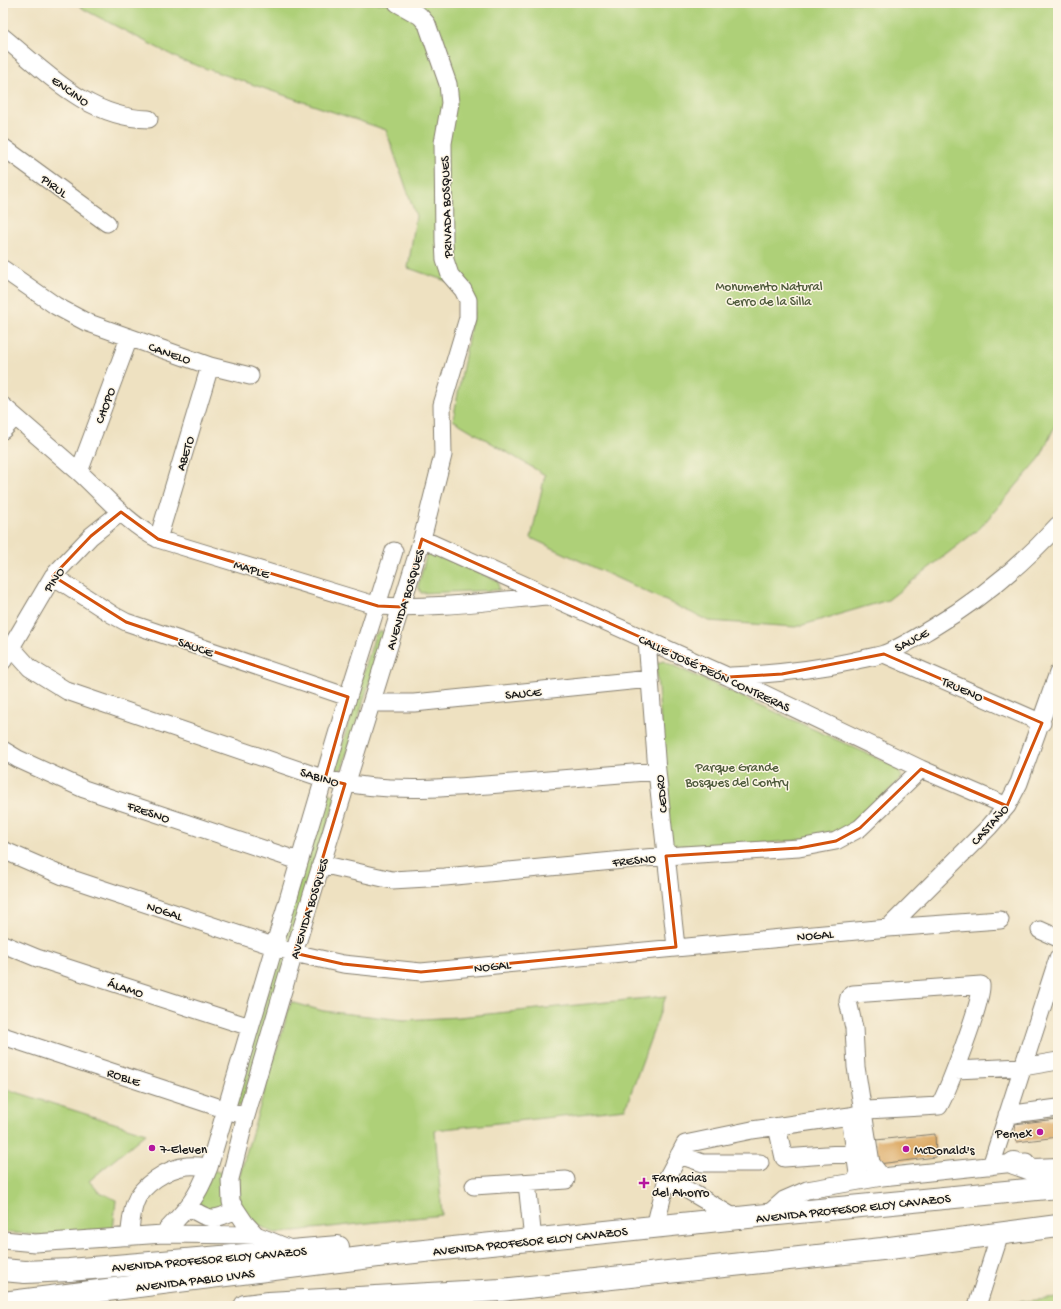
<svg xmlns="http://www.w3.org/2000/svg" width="1061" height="1309" font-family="'Gochi Hand',sans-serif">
<rect width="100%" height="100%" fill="#fcf5e5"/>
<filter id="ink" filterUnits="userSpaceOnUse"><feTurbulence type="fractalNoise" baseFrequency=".025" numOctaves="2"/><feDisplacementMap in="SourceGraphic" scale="8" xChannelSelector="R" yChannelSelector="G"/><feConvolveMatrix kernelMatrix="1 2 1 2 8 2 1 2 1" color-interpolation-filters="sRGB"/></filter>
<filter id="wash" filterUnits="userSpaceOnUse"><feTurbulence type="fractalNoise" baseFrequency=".012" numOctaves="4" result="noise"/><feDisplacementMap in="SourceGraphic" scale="16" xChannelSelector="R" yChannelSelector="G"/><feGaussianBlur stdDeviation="0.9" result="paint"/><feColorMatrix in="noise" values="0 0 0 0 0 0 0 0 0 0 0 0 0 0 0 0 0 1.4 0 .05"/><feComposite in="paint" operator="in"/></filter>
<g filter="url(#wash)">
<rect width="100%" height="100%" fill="#eee1c1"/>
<!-- green -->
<path fill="#aed078" stroke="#65764a" d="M76 3H1058V419L1040 458 980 528 888 600 796 627 709 621 531 538 545 475 453 420 474 308 467 288 408 268 416 216 386 130 181 60 85 10Z
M432 551 498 581 499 590 421 593 418 586 427 553Z
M381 631 385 633 343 766 338 772 335 768 375 635Z
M663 661 899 768 901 778 857 823 831 837 682 851 671 844 656 664Z
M329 793 336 797 290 942 287 943 282 940 324 796Z
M279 954 286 958 242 1103 239 1106 233 1107Z
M666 996 625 1109 435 1130 442 1215 275 1233C244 1220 238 1211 239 1177L291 1002 323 1011 404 1020 459 1017Z
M3 1088 146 1133 89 1181 98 1191 116 1200 113 1231 63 1237 3 1232Z
M213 1170 224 1174V1212L218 1214 198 1204Z
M1058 1298V1306H973Z"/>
<g id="blocks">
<!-- building -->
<path fill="#dead6b" d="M1057 1119 1058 1137 1017 1142 1014 1124Z
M935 1134 936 1157 878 1164 876 1140Z"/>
</g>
</g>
<g filter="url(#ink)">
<use href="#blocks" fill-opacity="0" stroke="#857e6e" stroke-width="1"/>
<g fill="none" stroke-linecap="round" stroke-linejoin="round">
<defs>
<path id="minor" d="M3 37C47 73 88 118 149 119
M3 147 107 223
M3 269 56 306 86 322 210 366 250 376
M3 406C28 428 54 450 79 472 104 495 128 524 158 539L378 606C434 609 491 601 547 596
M3 430 15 417
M79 472 129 338
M158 539 210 366
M422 539 729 677 921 769 1007 806
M53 576 113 615 126 622 348 697
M647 640 657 771 676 947
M11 647 30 668 67 691 325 779C387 794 449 788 512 783 560 779 609 775 657 771
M884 654 1042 723
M3 661 53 576 91 536 121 512
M731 676C772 674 813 670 854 661 864 658 874 657 884 654 900 648 917 637 932 628 979 600 1021 566 1058 525
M372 703H414L650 679
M3 750 18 759 84 789 299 861
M3 850 63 876 294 953 343 964 421 972 888 928 1000 920
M321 864 392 880 445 877 666 856 799 848 836 841 860 828 921 769
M888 928 989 827 1007 806 1019 783 1058 673
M1040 930 1058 938
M3 944 37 958 250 1027
M3 1036 236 1113
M955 1070 1023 1067 1058 1061
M1007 1115 1058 1108
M850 1116 859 1181
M777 1127 784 1158 855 1153
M679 1155 703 1163H760
M991 1166 1058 958
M667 1178 735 1218
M527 1183 533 1240
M474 1186 566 1180
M189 1207C208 1221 215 1221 235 1210
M767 1215 784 1200 807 1190 882 1177 1026 1162
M655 1227 667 1178 685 1144 752 1130 850 1116C856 1115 861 1112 867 1110L939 1106C947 1093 984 997 981 985L853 994 849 997 848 1001 854 1028 856 1067 871 1163 882 1177
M163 1234C186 1210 197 1199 209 1167L348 697 394 551
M129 1237C131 1226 131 1214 135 1203 141 1185 168 1168 187 1166 194 1165 201 1166 209 1167
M3 1240 35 1243 163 1234 256 1235
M293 1250 256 1235 245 1223 231 1202 230 1179 246 1116 294 953 422 539 443 455 442 405 468 318V300L463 290 450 275 445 260 444 241 443 143 450 103 448 84 427 24 420 16 397 3
M977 1306 1000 1234"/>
<path id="major" d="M1014 1163 1034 1170 1058 1169
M3 1270 25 1272 69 1270 338 1247
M3 1303 386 1255 767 1215 1058 1187
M245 1306 269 1303 501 1290 882 1249 1058 1226"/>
</defs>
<!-- minor casing -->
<use href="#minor" stroke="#857e6e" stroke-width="19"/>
<!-- major casing -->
<use href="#major" stroke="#857e6e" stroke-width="24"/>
<!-- minor -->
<use href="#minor" stroke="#fff" stroke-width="17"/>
<!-- major -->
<use href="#major" stroke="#fff" stroke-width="22"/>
</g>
</g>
<!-- marked area -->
<path fill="none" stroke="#d4530e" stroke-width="3" stroke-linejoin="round" d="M121 512 158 539 378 606 402 607 422 539 729 677 782 674 884 654 1042 723 1007 806 921 769 860 828 836 841 799 848 666 856 676 947 421 972 343 964 294 953 345 784 325 779 348 697 126 622 53 576 91 536Z"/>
<!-- markers -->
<g fill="#b5179e" stroke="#fcf5e5" stroke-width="1.5">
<circle cx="1040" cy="1132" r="4"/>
<circle cx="152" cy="1148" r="4"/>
<circle cx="906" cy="1149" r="4"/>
<path d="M642 1177h4v4h4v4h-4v4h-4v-4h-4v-4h4z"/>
</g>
<g text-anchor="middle" stroke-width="3" stroke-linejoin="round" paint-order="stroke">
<!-- street labels -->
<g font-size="13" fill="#1c1c1c" stroke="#fcf5e5">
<text transform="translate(71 90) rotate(36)" y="5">ENCINO</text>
<text transform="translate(55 185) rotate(36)" y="5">PIRUL</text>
<text transform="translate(445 207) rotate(-92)" y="5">PRIVADA BOSQUES</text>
<text transform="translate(170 352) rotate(19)" y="5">CANELO</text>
<text transform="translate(104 405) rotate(-70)" y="5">CHOPO</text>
<text transform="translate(184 453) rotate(-73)" y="5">ABETO</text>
<text transform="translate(252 568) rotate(17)" y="5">MAPLE</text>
<text transform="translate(53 579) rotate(-55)" y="5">PINO</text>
<text transform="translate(404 599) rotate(-73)" y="5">AVENIDA BOSQUES</text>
<text transform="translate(911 639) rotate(-28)" y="5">SAUCE</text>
<text transform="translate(196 646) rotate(19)" y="5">SAUCE</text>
<text transform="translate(715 672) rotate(25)" y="5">CALLE JOSÉ PEÓN CONTRERAS</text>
<text transform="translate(963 688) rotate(24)" y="5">TRUENO</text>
<text transform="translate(523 692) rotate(-6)" y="5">SAUCE</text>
<text transform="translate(320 776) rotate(17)" y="5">SABINO</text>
<text transform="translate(660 794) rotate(-96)" y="5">CEDRO</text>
<text transform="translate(149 811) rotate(19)" y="5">FRESNO</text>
<text transform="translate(989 824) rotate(-48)" y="5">CASTAÑO</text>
<text transform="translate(634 859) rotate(-6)" y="5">FRESNO</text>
<text transform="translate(308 908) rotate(-73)" y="5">AVENIDA BOSQUES</text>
<text transform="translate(165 910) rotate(18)" y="5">NOGAL</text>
<text transform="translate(815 934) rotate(-5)" y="5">NOGAL</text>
<text transform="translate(492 965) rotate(-6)" y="5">NOGAL</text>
<text transform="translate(126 987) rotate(18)" y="5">ÁLAMO</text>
<text transform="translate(124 1076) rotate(18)" y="5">ROBLE</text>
<text transform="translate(853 1207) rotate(-6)" y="5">AVENIDA PROFESOR ELOY CAVAZOS</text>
<text transform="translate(530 1240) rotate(-6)" y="5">AVENIDA PROFESOR ELOY CAVAZOS</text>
<text transform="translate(209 1258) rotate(-5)" y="5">AVENIDA PROFESOR ELOY CAVAZOS</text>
<text transform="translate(195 1279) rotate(-7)" y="5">AVENIDA PABLO LIVAS</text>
</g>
<!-- park labels -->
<g font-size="13" fill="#4f5b3c" stroke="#fcf5e5">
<text x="769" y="290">Monumento Natural<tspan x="769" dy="15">Cerro de la Silla</tspan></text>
<text x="737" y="771">Parque Grande<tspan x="737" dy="15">Bosques del Contry</tspan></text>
</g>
<!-- poi labels -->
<g font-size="13" fill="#1c1c1c" stroke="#fcf5e5" text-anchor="start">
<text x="1032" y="1137" text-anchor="end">Pemex</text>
<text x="160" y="1153">7-Eleven</text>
<text x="914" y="1154">McDonald's</text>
<text x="652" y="1181">Farmacias<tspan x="652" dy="15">del Ahorro</tspan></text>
</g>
</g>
<!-- margin -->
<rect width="1061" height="1309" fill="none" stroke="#fcf5e5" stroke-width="16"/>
</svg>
